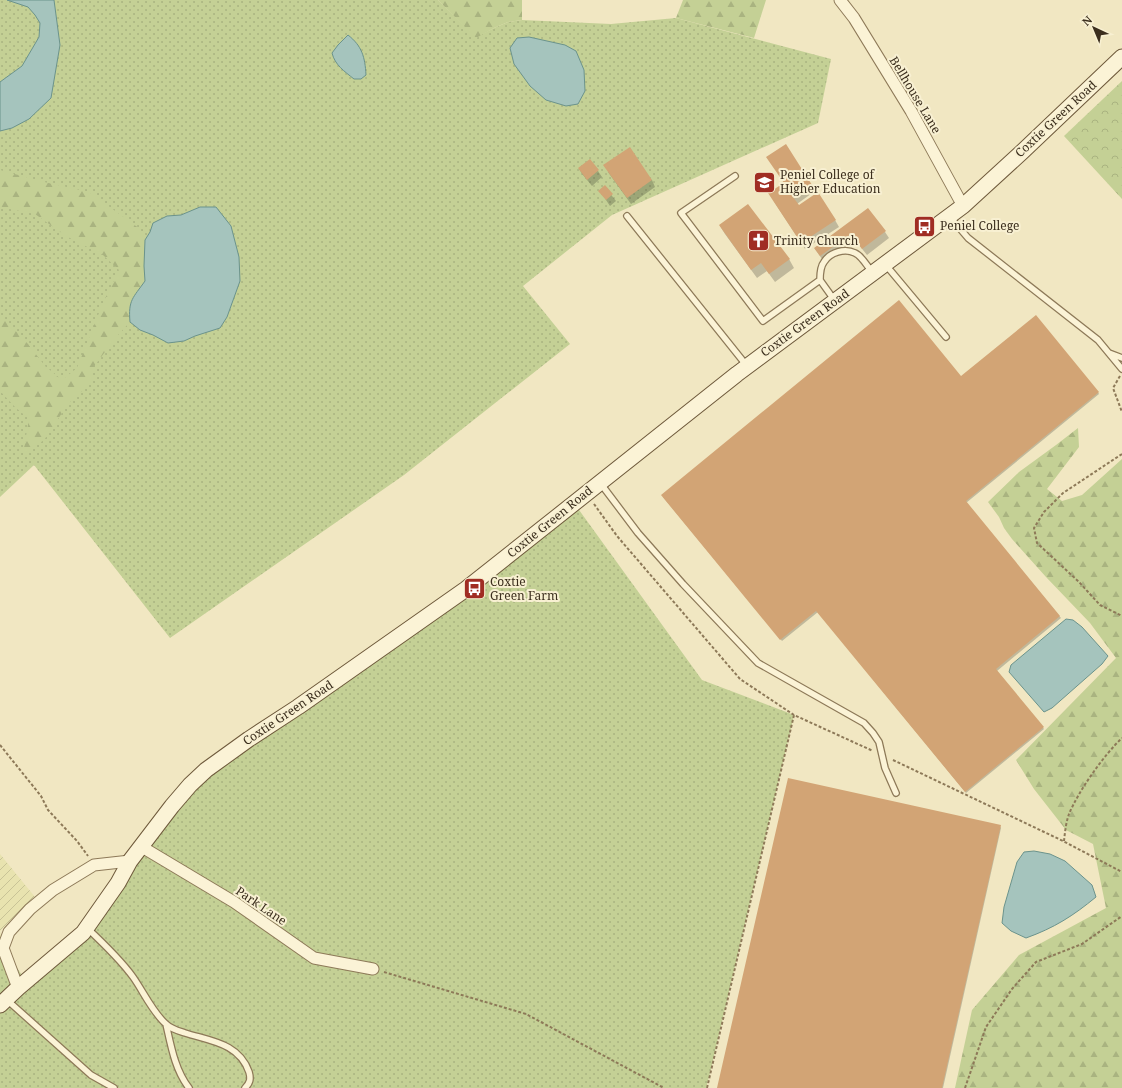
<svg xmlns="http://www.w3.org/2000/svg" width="1122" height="1088" font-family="'Noto Serif',serif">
<defs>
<pattern id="farmland-furrows" width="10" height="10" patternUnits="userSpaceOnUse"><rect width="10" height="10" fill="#e8e3af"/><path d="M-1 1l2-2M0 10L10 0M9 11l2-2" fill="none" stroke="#c8c396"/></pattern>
<pattern id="grass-dots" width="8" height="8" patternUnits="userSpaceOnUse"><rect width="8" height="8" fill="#c4d095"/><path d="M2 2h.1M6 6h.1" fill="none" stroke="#a9b380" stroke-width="1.8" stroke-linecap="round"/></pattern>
<pattern id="forest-firs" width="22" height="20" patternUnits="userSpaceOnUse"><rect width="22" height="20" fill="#c4d095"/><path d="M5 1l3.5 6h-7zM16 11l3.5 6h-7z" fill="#a9b380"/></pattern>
<pattern id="park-crowns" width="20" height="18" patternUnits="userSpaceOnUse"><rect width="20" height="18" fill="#c4d095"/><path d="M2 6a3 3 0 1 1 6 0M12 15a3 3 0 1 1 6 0" fill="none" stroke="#a9b380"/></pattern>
</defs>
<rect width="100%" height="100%" fill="#f1e7c2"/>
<!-- farmland -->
<path fill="url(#farmland-furrows)" d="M0 854 35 897 0 931 3 948 0 951Z"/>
<!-- grass -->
<path fill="url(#grass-dots)" d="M0 0H438L476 37 494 28 508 22 522 20 611 24 676 18 831 59 818 123 612 215 523 286 570 344 404 475 170 638 34 465 0 497Z
M574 503 702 680 794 715 709 1077 706 1088H0V951L3 948 24 978 84 922 190 785Z"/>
<!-- forest -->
<path fill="url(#forest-firs)" d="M438 0H522V20L508 22 494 28 476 38Z
M683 0H766L754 38 676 18Z
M0 170 44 182 89 192 140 229 145 240 144 266 145 281C133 297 128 300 130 322L118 335 95 365 90 384 68 404 44 440 23 454 29 419 15 407 0 391V314L28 344 45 366 62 380 77 368 103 303 119 270 103 255 66 236 35 214 5 208 0 206Z
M1078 428 1079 447 1047 489 1062 501 1082 495 1122 459V1088H955L972 1010 1019 955 1106 908 1093 844 1066 830 1034 789 1016 760 1116 658 1090 623 1046 577 1012 539 1004 528 999 517 988 502 1019 472 1056 445Z"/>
<!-- park -->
<path fill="url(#park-crowns)" d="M1122 81V199L1064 136Z"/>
<!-- water -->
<path fill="#a5c4bd" stroke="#6b938c" d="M7 0H54L60 45 51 98 29 119 12 128 0 131V82L22 66 39 37 40 23 35 15 28 7Z
M348 35C362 46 365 57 366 75L361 79H354C344 71 335 65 332 53L338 45Z
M529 37 565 45 576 51 584 70 585 91 578 104 566 106 546 100 530 86 514 64 510 48 517 38Z
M200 207H216L231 226 239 257 240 281 227 317 220 328 195 336 184 341 168 343 153 335 140 330 130 322C128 300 133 298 145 281L144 266 145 240 150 232 153 223 167 216 181 215Z
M1066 619 1073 620 1082 627 1108 656 1102 664 1052 708 1044 712 1009 672 1011 665Z
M1034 851 1050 854 1065 861 1092 885 1096 897C1073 916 1054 928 1026 938L1011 931 1002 923 1004 907 1017 862 1024 852Z"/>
<!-- shadow -->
<path fill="#0003" d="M579 169 598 171 602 177 592 186 583 175Z
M608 172 652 180 655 187 631 204Z
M811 185 815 191 797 204 798 206 835 220 839 227 805 249 773 200Z
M605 187 616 201 610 206 600 191Z
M868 210 885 232 889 238 867 255 855 240 824 262 815 249Z
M720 226 789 259 794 268 775 282 767 271 757 278 725 234Z
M961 378 1098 392 1099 394 966 503 1061 618 997 671 1044 729 966 793 818 612 782 641 663 497Z
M1000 826 1001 828 943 1088H718Z"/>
<!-- building -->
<path fill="#d2a475" d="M786 144 812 185 793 197 799 205 818 192 836 220 801 243 768 193 784 183 766 157Z
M630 147 652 180 627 198 603 165Z
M590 159 599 170 587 180 578 168Z
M605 185 613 194 606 200 598 191Z
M748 204 790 259 769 274 761 263 751 270 719 225Z
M868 208 886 231 862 249 851 234 820 256 814 248Z
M899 300 961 376 1036 315 1099 392 966 501 1060 616 996 669 1044 727 965 792 816 611 780 640 661 495Z
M788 778 1001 825 942 1088H717Z"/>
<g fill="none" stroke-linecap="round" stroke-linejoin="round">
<defs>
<path id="lane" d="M735 176 681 213 763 321 820 280 835 301
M627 216 747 366
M950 217 968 238 1098 340 1122 369
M885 264 946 337
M820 280C820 274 820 267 824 262 830 252 845 248 855 253 862 256 867 266 872 272
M1109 353 1122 358
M601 484 638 533 683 584 758 663 864 723 873 733 879 742 885 768 896 793
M87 928C103 943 120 959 133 977 143 991 153 1013 166 1024 171 1029 179 1031 185 1033 210 1041 239 1043 249 1072 251 1079 250 1083 245 1088
M7 1000 91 1075 114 1088
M166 1024C171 1046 175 1070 189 1088"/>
<path id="street" d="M840 0 854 18 911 111 963 206
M142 847 234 902 314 958 373 969
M18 988 3 948 9 932 30 909 53 890 94 865 130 861"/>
<path id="secondary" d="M0 1005 18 988 83 933 118 883 130 861 172 806 190 785 206 770 249 739 298 707 466 589 737 374 963 206 1022 152 1122 57"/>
</defs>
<!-- lane casing -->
<use href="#lane" stroke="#8d7958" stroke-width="8"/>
<!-- street casing -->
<use href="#street" stroke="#8d7958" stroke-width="13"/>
<!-- secondary casing -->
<use href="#secondary" stroke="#6e593b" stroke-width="17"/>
<!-- path -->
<path stroke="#8d7958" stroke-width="2" stroke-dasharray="3 2" stroke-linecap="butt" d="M1120 376 1113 388 1122 412
M1122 454 1063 493 1044 512 1034 528 1037 543 1079 582 1100 605 1122 616
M594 504 617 536 740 679 794 715 873 751
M0 745 41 796 48 810 77 841 88 856
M893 760 1063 841 1122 872
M1064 841C1065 832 1066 822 1069 814 1079 790 1104 755 1122 738
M384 972 526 1014 664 1088
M707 1088 794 715
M965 1088 986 1027 1012 989 1036 962 1082 944 1122 916"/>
<!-- lane -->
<use href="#lane" stroke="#fbf3d6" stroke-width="5.5"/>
<!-- street -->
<use href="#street" stroke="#fbf3d6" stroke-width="11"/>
<!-- secondary -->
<use href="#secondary" stroke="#fbf3d6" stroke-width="15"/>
</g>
<!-- icons -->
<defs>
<symbol id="school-square" viewBox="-11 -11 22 22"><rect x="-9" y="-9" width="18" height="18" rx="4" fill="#a02d23" stroke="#f8f0d2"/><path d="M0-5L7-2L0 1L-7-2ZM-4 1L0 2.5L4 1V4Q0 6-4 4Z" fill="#fff"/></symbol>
<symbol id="bus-square" viewBox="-11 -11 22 22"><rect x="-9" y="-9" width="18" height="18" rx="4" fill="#a02d23" stroke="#f8f0d2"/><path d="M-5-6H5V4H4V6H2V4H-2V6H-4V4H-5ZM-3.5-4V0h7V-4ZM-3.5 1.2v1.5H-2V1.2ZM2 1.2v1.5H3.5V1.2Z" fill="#fff"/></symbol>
<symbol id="church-square" viewBox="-11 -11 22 22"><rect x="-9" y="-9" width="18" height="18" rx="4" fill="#a02d23" stroke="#f8f0d2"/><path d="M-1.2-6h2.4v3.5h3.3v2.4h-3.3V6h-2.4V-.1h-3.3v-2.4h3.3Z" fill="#fff"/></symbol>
</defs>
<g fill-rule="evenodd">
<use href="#school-square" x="752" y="170" width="25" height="25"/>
<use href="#bus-square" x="912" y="214" width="25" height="25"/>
<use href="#church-square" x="746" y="228" width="25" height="25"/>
<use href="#bus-square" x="462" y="576" width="25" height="25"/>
</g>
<g text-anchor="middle" stroke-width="4" stroke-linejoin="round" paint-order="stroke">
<!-- street labels -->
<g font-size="12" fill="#3b2e1d" stroke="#f8f0d2">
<text transform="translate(915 95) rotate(59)" y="4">Bellhouse Lane</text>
<text transform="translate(1056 119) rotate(-43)" y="4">Coxtie Green Road</text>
<text transform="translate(805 323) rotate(-36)" y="4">Coxtie Green Road</text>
<text transform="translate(550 522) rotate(-39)" y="4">Coxtie Green Road</text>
<text transform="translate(288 713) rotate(-34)" y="4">Coxtie Green Road</text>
<text transform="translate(261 906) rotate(34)" y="4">Park Lane</text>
</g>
<!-- poi labels -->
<g font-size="12" fill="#3b2e1d" stroke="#f8f0d2" text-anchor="start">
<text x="780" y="179">Peniel College of<tspan x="780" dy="14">Higher Education</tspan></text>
<text x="940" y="230">Peniel College</text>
<text x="774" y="245">Trinity Church</text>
<text x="490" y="586">Coxtie<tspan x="490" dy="14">Green Farm</tspan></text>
</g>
</g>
<!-- north arrow -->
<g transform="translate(1094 28) rotate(316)" stroke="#f8f0d2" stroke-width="3" paint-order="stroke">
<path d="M0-3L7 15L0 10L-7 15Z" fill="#3b2e1d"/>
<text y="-6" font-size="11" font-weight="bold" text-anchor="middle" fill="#3b2e1d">N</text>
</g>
</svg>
